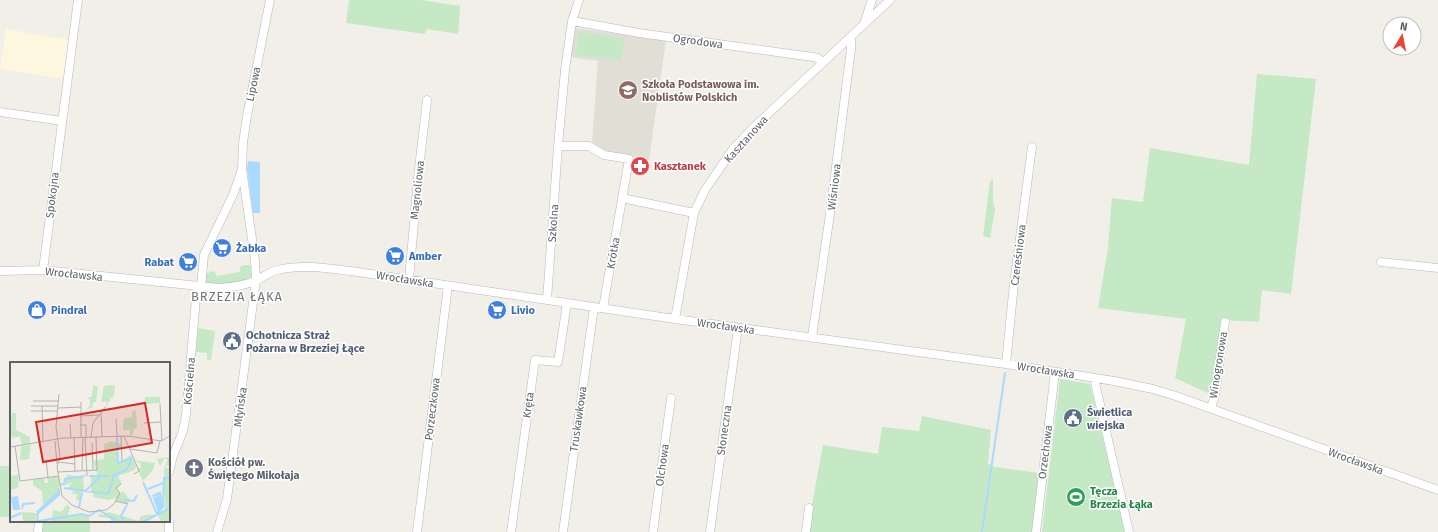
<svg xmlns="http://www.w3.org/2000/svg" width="1438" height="532" font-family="'Fira Sans',sans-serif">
<rect width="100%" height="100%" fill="#f1efe8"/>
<!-- commercial -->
<path fill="#fef7e0" d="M6 29 71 40 65 79 0 69Z"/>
<!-- education -->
<path fill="#e1ded6" d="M574 28 666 40 649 160 607 152 592 142 598 61 570 57Z"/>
<!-- green -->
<path fill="#c5e8c5" d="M349 0H421L460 6 458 34 427 29 425 34 346 23Z
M579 32 624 38 621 61 576 55Z
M1257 74 1316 79 1291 294 1262 290 1259 322 1223 320 1210 394 1175 378 1186 319 1098 308 1108 248 1112 198 1143 202 1150 148 1249 165Z
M993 180V202L995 209 990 238 983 236 990 181Z
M244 265H250C254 271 254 274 249 279 239 282 211 290 204 279L207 273 214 271 217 276 240 272V267Z
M198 328 215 331 211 360H207V353L196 352Z
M1060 379 1090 384 1125 532H1042Z
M922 416 991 430 988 464 995 467 1039 473 1032 532H807L823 445 878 454 882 427 919 431Z
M0 466H11V517H0Z
M41 521H90V532H41Z"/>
<!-- water -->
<path fill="#aadaff" d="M248 161 260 162V213H253L247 169Z"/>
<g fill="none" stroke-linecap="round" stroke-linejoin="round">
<!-- stream -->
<path stroke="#aadaff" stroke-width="2" d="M982 532 1005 373"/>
<defs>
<path id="minor" d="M572 21 639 33 813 57 818 58 822 63
M864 24 872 0
M0 112 62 121
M558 146H589L604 155 629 159 603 308
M622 198 694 213
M1381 262 1438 268
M43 270 78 0
M0 271 43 270 219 288C232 287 243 286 255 281 262 278 269 272 277 270 301 264 326 268 351 271L675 319 1006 364 1114 381 1153 389 1173 395 1438 490
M409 280 418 177 427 100
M201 287 204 255 233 195 241 172
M547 300 558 146 565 70 572 21 579 0
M675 319 694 213 705 190 733 149 753 128 890 0
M812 337 830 214 851 49V37
M1006 364 1014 283 1032 147
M1094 378 1129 532
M1211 408 1215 395 1225 322
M169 472 173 456 183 431 186 415 197 287
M169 521V532
M38 532 39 521
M217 532 227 499 256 280 255 260 242 169 243 143 247 116 270 0
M417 532 448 286
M511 532 535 360 558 362 567 303
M563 532 594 307
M653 532 671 398
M710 532 738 328
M806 532 809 508
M1036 532 1055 372"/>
</defs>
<!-- minor casing -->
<use href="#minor" stroke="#b5b8bc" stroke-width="9"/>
<!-- minor -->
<use href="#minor" stroke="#fff" stroke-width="8"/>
</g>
<!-- icons -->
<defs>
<symbol id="school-disc" viewBox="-11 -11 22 22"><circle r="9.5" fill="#8d6e63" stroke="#fff"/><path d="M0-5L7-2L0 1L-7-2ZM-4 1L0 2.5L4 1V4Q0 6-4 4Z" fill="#fff"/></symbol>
<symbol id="pharmacy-disc" viewBox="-11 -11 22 22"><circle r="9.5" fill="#e0444e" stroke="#fff"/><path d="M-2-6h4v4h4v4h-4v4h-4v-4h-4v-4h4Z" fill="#fff"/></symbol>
<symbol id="supermarket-disc" viewBox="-11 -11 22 22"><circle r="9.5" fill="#3f7fe0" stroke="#fff"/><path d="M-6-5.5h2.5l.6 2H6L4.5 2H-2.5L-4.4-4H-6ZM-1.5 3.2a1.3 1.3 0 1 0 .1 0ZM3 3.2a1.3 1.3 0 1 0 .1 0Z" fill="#fff"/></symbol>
<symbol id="shop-disc" viewBox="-11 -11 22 22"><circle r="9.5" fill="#3f7fe0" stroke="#fff"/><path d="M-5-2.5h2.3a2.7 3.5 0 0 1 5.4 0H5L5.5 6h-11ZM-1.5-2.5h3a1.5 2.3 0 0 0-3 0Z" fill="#fff"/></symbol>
<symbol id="civic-disc" viewBox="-11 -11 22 22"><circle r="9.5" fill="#5c6f8a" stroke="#fff"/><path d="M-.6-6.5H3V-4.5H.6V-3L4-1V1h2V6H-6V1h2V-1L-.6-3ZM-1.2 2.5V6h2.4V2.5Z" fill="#fff"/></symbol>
<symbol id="church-disc" viewBox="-11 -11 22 22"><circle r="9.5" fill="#6b7280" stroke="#fff"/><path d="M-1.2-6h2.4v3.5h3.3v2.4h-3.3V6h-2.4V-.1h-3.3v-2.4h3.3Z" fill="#fff"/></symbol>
<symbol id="stadium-disc" viewBox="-11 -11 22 22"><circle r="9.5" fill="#2e9e5b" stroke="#fff"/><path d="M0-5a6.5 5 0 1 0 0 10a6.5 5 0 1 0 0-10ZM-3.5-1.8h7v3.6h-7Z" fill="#fff"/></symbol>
</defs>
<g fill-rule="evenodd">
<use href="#school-disc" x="617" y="79" width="22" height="22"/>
<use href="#pharmacy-disc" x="629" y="155" width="22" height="22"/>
<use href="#supermarket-disc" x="211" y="237" width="22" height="22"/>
<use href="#supermarket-disc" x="384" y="245" width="22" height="22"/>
<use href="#supermarket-disc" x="177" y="251" width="22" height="22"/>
<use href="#shop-disc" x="26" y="299" width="22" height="22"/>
<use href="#supermarket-disc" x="486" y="299" width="22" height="22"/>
<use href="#civic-disc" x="221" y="330" width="22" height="22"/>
<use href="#civic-disc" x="1062" y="407" width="22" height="22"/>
<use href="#church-disc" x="183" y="457" width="22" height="22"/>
<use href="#stadium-disc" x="1065" y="486" width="22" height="22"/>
</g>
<g text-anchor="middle" stroke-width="3" stroke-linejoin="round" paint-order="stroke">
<!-- street labels -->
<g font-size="11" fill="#5f6368" stroke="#fff">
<text transform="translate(698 41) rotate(8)" y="4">Ogrodowa</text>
<text transform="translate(253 84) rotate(-78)" y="4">Lipowa</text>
<text transform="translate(746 139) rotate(-48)" y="4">Kasztanowa</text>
<text transform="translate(834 187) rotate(-83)" y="4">Wiśniowa</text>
<text transform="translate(417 190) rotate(-84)" y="4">Magnoliowa</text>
<text transform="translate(52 195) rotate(-83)" y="4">Spokojna</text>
<text transform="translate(553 223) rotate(-86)" y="4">Szkolna</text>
<text transform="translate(613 253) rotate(-80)" y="4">Krótka</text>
<text transform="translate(1018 255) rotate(-83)" y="4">Czereśniowa</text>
<text transform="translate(74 274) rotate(6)" y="4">Wrocławska</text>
<text transform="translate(405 279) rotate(9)" y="4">Wrocławska</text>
<text transform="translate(726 326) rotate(8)" y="4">Wrocławska</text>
<text transform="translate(1218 365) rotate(-81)" y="4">Winogronowa</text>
<text transform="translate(1046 370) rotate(9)" y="4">Wrocławska</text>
<text transform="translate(189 381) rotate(-85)" y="4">Kościelna</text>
<text transform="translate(528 405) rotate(-82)" y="4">Kręta</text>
<text transform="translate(240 407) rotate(-82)" y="4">Młyńska</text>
<text transform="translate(432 409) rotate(-83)" y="4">Porzeczkowa</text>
<text transform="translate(578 419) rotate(-82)" y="4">Truskawkowa</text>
<text transform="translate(724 430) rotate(-82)" y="4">Słoneczna</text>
<text transform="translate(1045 452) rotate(-83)" y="4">Orzechowa</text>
<text transform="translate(1356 461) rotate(20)" y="4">Wrocławska</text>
<text transform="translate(662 465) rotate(-82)" y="4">Olchowa</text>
</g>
<!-- education labels -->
<g font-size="11" font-weight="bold" fill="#785e54" stroke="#fff" text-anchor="start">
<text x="642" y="88">Szkoła Podstawowa im.<tspan x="642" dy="13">Noblistów Polskich</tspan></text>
</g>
<!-- health labels -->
<g font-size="11" font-weight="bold" fill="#be3a42" stroke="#fff" text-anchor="start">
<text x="654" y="170">Kasztanek</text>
</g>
<!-- shop labels -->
<g font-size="11" font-weight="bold" fill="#366cbe" stroke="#fff" text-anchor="start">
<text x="236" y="252">Żabka</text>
<text x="409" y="260">Amber</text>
<text x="174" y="266" text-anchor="end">Rabat</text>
<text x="51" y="314">Pindral</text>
<text x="511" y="314">Livio</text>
</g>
<!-- service labels -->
<g font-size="11" font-weight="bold" fill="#4e5e75" stroke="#fff" text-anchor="start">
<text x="246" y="339">Ochotnicza Straż<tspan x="246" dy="13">Pożarna w Brzeziej Łące</tspan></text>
<text x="1087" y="416">Świetlica<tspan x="1087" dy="13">wiejska</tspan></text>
</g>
<!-- worship labels -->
<g font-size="11" font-weight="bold" fill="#5b616d" stroke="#fff" text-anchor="start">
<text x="208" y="466">Kościół pw.<tspan x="208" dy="13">Świętego Mikołaja</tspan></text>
</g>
<!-- leisure labels -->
<g font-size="11" font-weight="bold" fill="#27864d" stroke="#fff" text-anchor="start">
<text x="1090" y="495">Tęcza<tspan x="1090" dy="13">Brzezia Łąka</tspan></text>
</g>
<!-- quarter labels -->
<g font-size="13" letter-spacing="1" fill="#70757a" stroke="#fff">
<text x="237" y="301">BRZEZIA ŁĄKA</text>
</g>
</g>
<!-- overview -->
<g transform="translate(10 362)">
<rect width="160" height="160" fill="#f1efe8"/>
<path d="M105 23 104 33 102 36 98 34 101 37 96 44 97 39 91 40 94 24ZM83 24H88L86 40H83L82 46 76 47 80 44V37H77L82 34ZM135 35H150V41L135 42ZM126 48 127 65 123 68V73H120V68H113V60L115 56 122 55V49ZM2 51H6V68L20 75V81L12 83 10 74 3 76 0 72ZM101 79 111 82V87H107L108 101 121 93 126 104 125 108 108 114 112 122 106 126 110 132 113 129 120 138 118 142 122 143 106 139V136L98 138 83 135 84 130 81 131V114H88L83 99 94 97V82ZM21 83 19 97 10 98 11 84ZM160 95V103L156 104V106H160V160H151L148 153 155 149 154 108 158 97H154L150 104 147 97ZM124 98 145 101 143 108 133 119 127 106H131L130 101ZM9 113 8 126 0 128V114ZM57 113 73 115 74 127 70 138H66L67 132H62L63 128H57L62 120 57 123 53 122ZM49 114V130L33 145 32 129 23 123V118L34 116 35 121H38L37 116ZM57 143 60 145 58 153 74 152 78 154 80 160H41L42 156 26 160 38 156 46 155H42L43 148 51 150ZM12 150 27 151 25 159 13 160ZM98 150 129 159 131 154 145 152 141 157 132 160H109L103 157 107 160H101L100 156 89 155V152L94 153Z" fill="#c5e8c5"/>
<path d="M151 129 153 145 148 150 143 136 150 133 143 135 142 133ZM8 134 10 148H3L1 135Z" fill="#aadaff"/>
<path fill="none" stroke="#aadaff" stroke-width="2" d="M107 75 108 101 122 96M79 114H98M102 120 103 114 117 107 122 97M133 120 147 152 153 145 154 116H160M50 123 54 122 55 117 75 114M54 126 98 132 102 121M138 127 153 121M74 130 91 114M113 138 124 139 127 133M69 145 72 131M12 147 13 142 25 141M27 150 49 130V127M0 156 11 151M27 159 28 151 50 132M23 160 71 152 79 154 89 148 108 160M115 160 111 154 117 143M133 160 160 146"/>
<path fill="none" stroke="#b3b3b1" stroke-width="1" d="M49 32 46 65 50 94 47 105 52 134 62 143 79 150 96 148 104 142 110 131 106 126 111 122M23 39H49M150 42 152 79M21 44H48M32 44 33 80M48 46 71 45M21 49H47M91 51 92 74M70 54 89 53M106 57 107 74M134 61 151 60M60 62 61 75M70 63H76V75M111 74 112 99M114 74 129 109 124 112M64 75 65 109M71 75V40M75 75 77 114M81 75 83 61 96 44M45 79 47 102M82 81 83 108M5 84 10 119 49 114M0 85 53 76 118 74 151 79 160 74M120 87 147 91 150 79M36 98 38 115M48 100 65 102M72 108 73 75M48 110 87 108 86 75M105 139 118 142"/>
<path fill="#d62828" fill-opacity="0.15" stroke="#d62828" stroke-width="2" d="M135 41 142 81 33 100 26 60Z"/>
<rect width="160" height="160" fill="none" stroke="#5f6368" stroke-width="2"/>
</g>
<!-- north arrow -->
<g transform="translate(1402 36) rotate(10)"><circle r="19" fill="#ffffff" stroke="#bfc1c3"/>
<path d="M0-3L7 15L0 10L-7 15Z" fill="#ea4335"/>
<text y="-6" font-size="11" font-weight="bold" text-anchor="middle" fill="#5f6368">N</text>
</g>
</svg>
